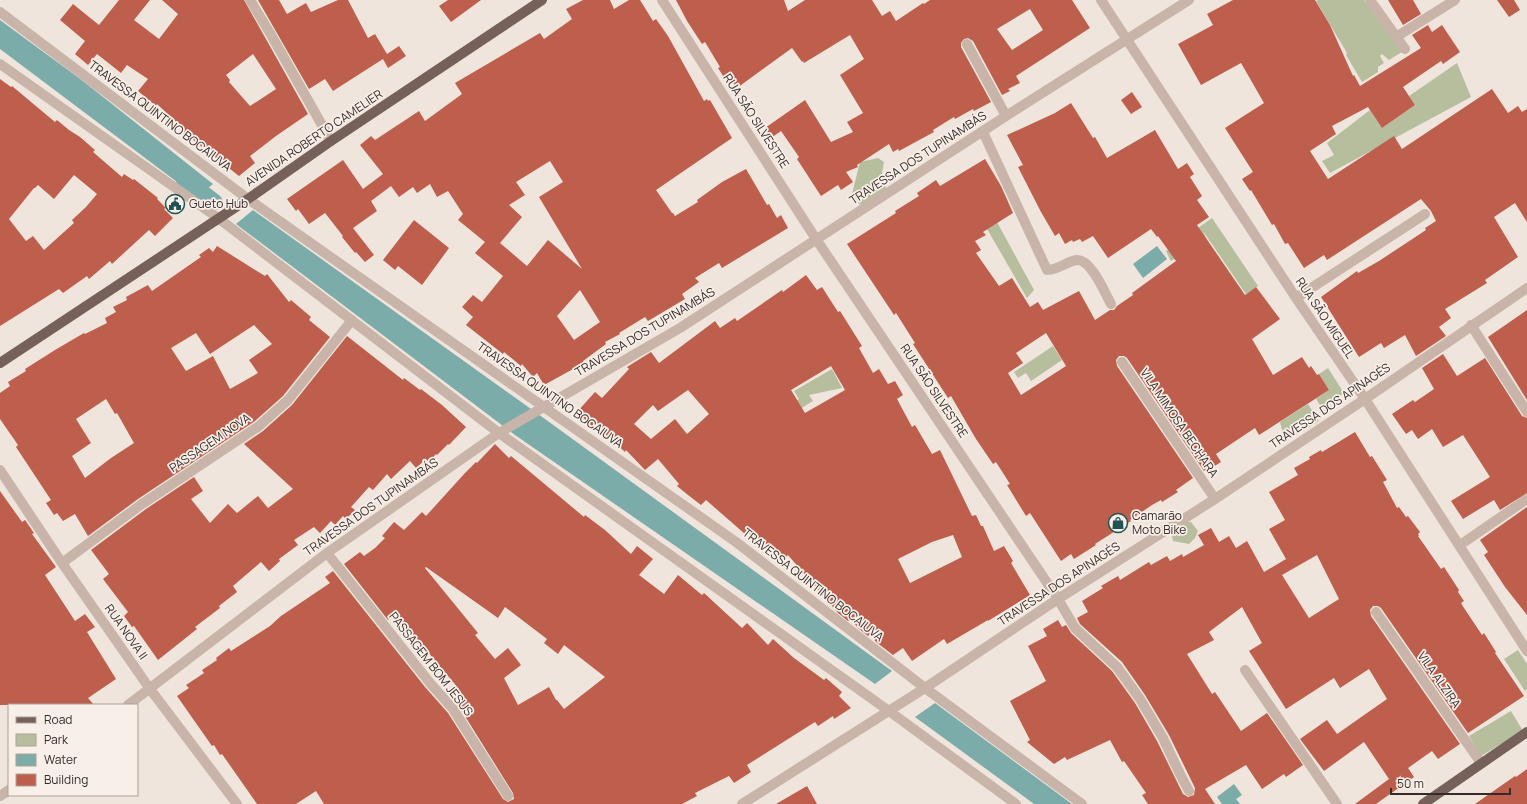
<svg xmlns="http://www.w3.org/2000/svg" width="1527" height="804" font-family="Manrope,sans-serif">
<rect width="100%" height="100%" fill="#f0e5dc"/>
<!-- green -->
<path fill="#b6be9d" d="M1318 0H1364L1402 52 1389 60 1382 54 1380 56 1384 63 1378 67V72L1362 82 1346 55 1347 53 1316 1Z
M1457 63 1471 97 1330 173 1322 161 1334 155 1327 143 1370 110 1382 128 1415 105 1409 96Z
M878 158 884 162C881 177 880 182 891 194L865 206 859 204 852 194 860 162Z
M957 177 991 211 1034 290 1027 298Z
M1212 218 1258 286 1246 294 1203 231 1207 240 1171 261 1166 251Z
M1053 346 1062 360 1031 381 1026 373 1018 378 1014 372Z
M1328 368 1344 393 1322 408 1316 399 1329 390 1319 374Z
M832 369 842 388 809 395 813 401 792 414 788 406 799 399 794 391Z
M1308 404 1319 421 1292 437 1283 434 1280 422Z
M1181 521 1191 522 1198 531 1195 538 1189 544 1173 541 1171 531Z
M1518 650 1527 664V689L1525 691 1504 659Z
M1511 711 1523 731 1481 756 1469 736Z"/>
<!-- water -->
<path fill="#7cacaa" d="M0 20 83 81 213 184 197 197 0 49Z
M253 210 545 419 892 671 875 684 515 435 236 224Z
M1157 246 1167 259 1143 278 1133 264Z
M935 703 1072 804H1034L915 717Z
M1234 784 1242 795 1236 799 1240 804H1222L1217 797Z"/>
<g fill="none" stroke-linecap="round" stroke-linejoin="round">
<!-- canal -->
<path stroke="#7cacaa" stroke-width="17" d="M184 179 214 202"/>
</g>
<!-- building -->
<path fill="#be5e4c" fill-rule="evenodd" d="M119 0H150L134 20 159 39 178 14 162 0H244L308 114 276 136 250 156 255 163 239 176 182 131 184 129 157 104 156 106 138 91 148 79 127 65 121 73 97 54 88 65 75 54 85 41 60 20 73 4 99 25ZM253 54 276 89 250 106 229 82 230 80 226 75Z
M258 0H279L287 14 306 3 311 12 338 0H348L368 38 375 34 387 54 399 46 406 56 388 68 383 59 333 91 325 79 309 89Z
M448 0H481L451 22 439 6Z
M583 0H610L614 9 629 0H640L653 21 656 19 668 36 704 101 707 99 708 101 710 100 732 138 656 190 672 213H673L675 216 698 202 697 200 722 182 746 169 767 205 769 204 777 218 781 215 788 228 722 268 719 263 695 278 699 282 682 294 685 299 648 321 645 317 619 333 620 334 605 342 606 344 583 361 584 363 544 385 537 373 533 377 522 364 521 366 504 352 503 354 466 325 473 317 462 307 473 295 482 302 503 276 475 253 485 242 458 220 463 214 448 191 437 197 430 184 417 193 413 187 399 197 391 186 371 201 377 211 353 228 374 255 365 262 356 252 355 253 342 237 343 236 325 213 309 224 298 209 296 211 287 199 343 160 363 189 383 174 360 145 371 136 375 140 419 111 425 121 462 94 455 83 540 33 544 39 572 19 566 9ZM550 161 563 182 539 197 582 269 548 240 527 266 500 243 522 217 509 205 525 195 516 182ZM580 290 600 322 574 340 557 316Z
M676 0H784L788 11 805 0H872L882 16 890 11 896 21 923 3 924 4 930 0H1072L1090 28 1016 76 1020 83 1008 89 1010 91 1002 95 973 41 968 38 964 39 961 43V47L991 102 974 111 973 109 955 119 954 117 933 130 934 132 899 151 898 149 893 152 889 144 857 165 858 167 846 172 853 182 841 190 838 185 821 196 797 159 799 157 781 131 771 138 765 128 805 100 831 142 853 132 847 122 863 113 840 75 864 59 850 35 804 63 803 61 802 62 792 48 737 88 731 80 727 82 718 68 720 67 705 42 702 44 687 21ZM1030 9 1043 30 1012 50 997 29Z
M1233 0H1315L1330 25 1353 76 1354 75 1360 86 1421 48 1412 35 1428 25 1432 32 1442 25 1460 52 1443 64 1441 61 1403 87 1415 105 1382 128 1368 107 1332 126 1336 134 1310 151 1328 179 1394 136 1402 149 1492 89 1508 113 1518 106 1522 112 1527 109V222L1515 203 1494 217 1518 257 1485 280 1487 283 1445 309 1451 318 1439 327 1446 336 1416 356 1405 335 1384 348 1381 343 1359 357 1321 297 1357 271 1358 273 1379 261 1426 230 1425 228 1436 221 1431 211 1421 199 1327 260 1324 255 1304 268 1288 243 1285 244 1274 224 1272 225 1251 190 1250 191 1242 179 1253 172 1225 128 1264 103 1241 63 1201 85 1178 44 1213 25 1207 14Z
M1388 0H1413L1421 14 1403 25Z
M1497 0H1514L1520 10 1509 17Z
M0 79 11 87 12 86 55 122 57 120 69 130 80 137 95 150 93 152 122 177 124 174 133 180 134 179 158 198 157 199 166 208 164 209 173 218 155 236 149 230 112 264 110 261 89 279 87 276 63 293 59 289 0 326ZM74 175 97 194 86 207 72 220 74 223 44 250 33 236 26 241 9 219 34 188H35L38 185 54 199Z
M1132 92 1142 107 1131 114 1121 100Z
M1071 103 1093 138 1095 137 1107 158 1155 130 1178 169 1187 163 1194 174 1190 177 1202 196 1197 200 1209 217 1197 225 1245 295 1256 287 1280 319 1252 339 1273 375 1302 357 1309 368 1311 366 1317 375 1319 374 1329 390 1259 435 1255 428 1216 454 1221 462 1208 470 1207 469 1204 471 1127 358 1124 356H1119L1116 360 1117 366 1193 478 1176 490 1178 492 1162 502 1161 500 1152 505 1130 520 1131 521 1095 544 1096 545 1074 559 1071 554 1061 561 1030 513 1026 516 1007 485 1010 484 996 462 993 464 976 439 951 396 948 398 913 344 915 343 896 313 894 315 847 244 896 213 895 211 919 196 917 193 936 180 940 186 985 159 1001 186 1013 213 983 232 986 235 975 241 981 250 976 253 999 286 1012 278 1030 307 1038 302 1043 310 1079 291 1095 320 1110 310H1114L1117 306 1133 295 1132 293 1176 261 1158 236 1157 237 1151 229 1108 258 1093 236 1082 242 1080 239 1073 242 1072 240 1065 244 1059 233 1055 236 1041 212 1018 167 1023 165 1007 135 1055 113ZM1046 333 1066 366 1021 395 1008 373 1023 363 1016 353Z
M414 220 449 248 422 285 398 266 395 270 383 260Z
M217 246 265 276 267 274 289 302 291 300 311 317 309 320 330 337 283 396 255 421 138 499 88 536 75 514 63 521 57 513 54 515 46 503 51 500 16 447 18 445 0 419V393L10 386 8 382 26 371 25 369 55 350 84 333 85 334 107 323 105 318 116 312 113 307 127 300 126 297 148 285 152 291 201 257 199 255 209 248 213 252ZM254 325 272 344 249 360 258 373 230 389 213 356 186 371 171 348 196 333 210 354ZM106 399 115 414 117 413 134 443 111 458 85 478 72 456 91 443 76 419Z
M806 275 817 290 822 287 838 312 840 311 862 346 859 348 873 373 879 369 888 384 895 381 903 395 897 399 912 427 915 425 932 454 940 450 972 516 976 515 981 526H983L994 551 1004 546 1013 561 1011 563 1030 595 988 621V620L947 644 944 639 912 661 903 648 893 655 876 642 870 634 868 636 858 628 851 619 848 621 838 613 788 555 779 563 747 532 745 534 706 500 701 505 688 495 677 486 679 484 658 459 645 470 626 450 625 452 595 425 593 427 577 412 595 392 602 398 629 369 627 367 651 352 659 363 715 321 720 328 735 318 737 321 782 290 783 292ZM831 366 845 390 805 413 791 390ZM688 390 709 414 687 434 675 419 651 439 634 424 653 405 658 411ZM953 535 962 557 910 583 898 559 932 542Z
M1527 310V400L1488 337Z
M347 336 403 380 404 378 420 390 421 389 442 405 466 427 449 445 448 444 437 455 436 454 429 462 426 459 416 468 410 461 391 479 387 474 373 490 369 487 351 507 355 510 346 519 343 516 335 525 331 521 320 533 314 527 294 540 298 545 279 559 280 561 269 571 261 562 233 586 237 592 219 606 220 608 195 627 197 629 158 660 134 626 132 627 124 616 128 612 103 579 109 574 91 550 146 509 194 477 203 491 191 499 210 523 228 504 237 513 258 496 268 508 293 489 244 444 263 431 292 405Z
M1443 354 1457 376 1485 358 1522 416 1527 418V493L1500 510 1494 500 1463 519 1451 501 1490 477 1463 435 1443 447 1432 429 1418 439 1412 430 1406 434 1392 414 1413 400 1415 402 1434 389 1422 368Z
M1355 432 1370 457 1372 456 1387 480 1383 482 1397 508 1399 507 1406 517 1408 516 1420 532 1418 534 1419 536H1418L1441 569 1444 567 1459 590 1458 592 1464 601 1461 603 1464 608 1482 635 1484 633 1496 652 1495 653 1524 696 1468 733 1381 608 1378 606H1373L1370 610 1371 616 1460 744 1438 759 1432 751 1408 768 1414 777 1376 804H1355L1389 779 1364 742 1324 771 1300 739 1327 720 1337 734 1387 699 1369 669 1340 688 1334 678 1286 709 1249 651 1262 643 1242 607 1209 632 1214 640 1187 654 1212 694 1215 692 1241 731 1267 713 1303 765 1286 777 1284 774 1262 789 1246 765 1205 789 1215 804H1148L1142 795 1146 793 1124 761 1122 762 1110 740 1067 760 1065 757 1054 764 1027 742 1030 740 1010 701 1046 681 1028 646 1047 636 1043 629 1058 620 1062 627 1066 625 1071 633 1112 671 1135 703 1157 741 1183 794 1188 797 1194 795 1195 788 1169 735 1145 695 1122 662 1080 624 1077 618 1088 612 1082 601 1103 588 1101 586 1118 576 1120 580 1149 562 1151 565 1167 556 1170 561 1182 554 1183 557 1204 545 1198 535 1211 528 1219 542 1229 536 1236 548 1247 541 1264 572 1286 559 1269 529 1285 520 1269 492 1298 475 1294 468 1310 459 1309 457 1321 450 1322 452ZM1317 555 1339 599 1309 618 1282 575Z
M495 444 509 458 511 456 584 517 585 515 605 530 631 554 637 546 653 559 639 575 664 594 678 575 702 595 704 593 742 628 747 623 768 645 773 639 794 658 824 680 826 678 842 692 839 696 851 708 834 719 833 716 818 726 815 722 747 765 751 772 734 783 729 776 695 793 697 796 682 804H324L316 791 296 804H257L222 754 220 755 214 745 212 746 177 696 189 688 186 685 204 673 202 670 217 660 216 658 229 648 231 651 270 626 281 616 330 583 325 577 333 571 425 687 448 713 503 799 508 802 514 799 513 793 458 705 450 695 459 689 396 614 388 620 344 564 360 552 364 556 375 548 385 538 382 536 394 522 404 530 422 512 426 516 465 473 476 462 477 463ZM426 567 498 618 505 607 547 639 544 643 558 654 564 645 605 677 564 709 557 700H556L549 687 518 705 504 678 521 665 508 648 495 659 475 635 478 633 425 568Z
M0 491 22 522 25 520 34 533 32 534 56 567 45 575 75 621 85 614 95 627 87 632 116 679 88 698 94 705H0Z
M1527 507V615L1505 587 1484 555 1488 552 1480 540Z
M1527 769V804H1475L1515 776 1516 777Z
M807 786 817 804H776Z"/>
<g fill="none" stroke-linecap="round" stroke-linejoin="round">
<!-- minor -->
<path stroke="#c8b4a8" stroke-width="10" d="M250 0 270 33 331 141
M662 0 816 239 1058 599 1075 628 1117 667 1140 699 1163 738 1180 774 1189 791
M1101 0 1296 298 1365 399 1527 651
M1370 0 1405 49
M0 12 248 199 736 542 925 688 1082 804
M1396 37 1455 0
M967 44 1006 116
M0 64 218 218 499 433 889 711 1016 804
M983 132 1047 270C1059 270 1067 261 1077 260 1091 259 1105 293 1111 304
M1296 298 1425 214
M1471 325 1527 412
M1122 362 1215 499
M0 470 62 563 150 689 237 804
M1460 545 1527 499
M327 553 430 683 453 709 508 796
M62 563 142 504 259 426 288 400 352 320
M1376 612 1481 763
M1245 670 1337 804
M128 705 327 553 499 433 680 328 1006 116 1189 0
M0 796 9 790
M742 804 925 688 1058 599 1215 499 1365 399 1527 288"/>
<!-- major -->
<path stroke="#76615a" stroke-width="10" d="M0 363 248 199 331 141 542 0
M1423 804 1527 732"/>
</g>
<!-- icons -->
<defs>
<symbol id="civic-ring" viewBox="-11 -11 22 22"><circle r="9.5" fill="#f8efe8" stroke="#205453" stroke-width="1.5"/><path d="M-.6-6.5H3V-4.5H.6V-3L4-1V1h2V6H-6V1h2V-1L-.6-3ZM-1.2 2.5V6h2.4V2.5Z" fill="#205453"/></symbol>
<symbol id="shop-ring" viewBox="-11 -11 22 22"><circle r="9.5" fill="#f8efe8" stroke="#205453" stroke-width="1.5"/><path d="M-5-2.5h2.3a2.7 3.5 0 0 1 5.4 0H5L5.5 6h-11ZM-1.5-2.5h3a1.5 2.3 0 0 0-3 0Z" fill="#205453"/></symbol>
</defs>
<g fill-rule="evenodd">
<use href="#civic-ring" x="164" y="193" width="22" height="22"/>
<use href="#shop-ring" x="1107" y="512" width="22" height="22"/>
</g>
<g text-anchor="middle" stroke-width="3.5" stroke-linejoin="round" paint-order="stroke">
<!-- street labels -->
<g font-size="12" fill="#352b28" stroke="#f8efe8">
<text transform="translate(160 116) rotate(37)" y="4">TRAVESSA QUINTINO BOCAIUVA</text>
<text transform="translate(756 121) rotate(57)" y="4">RUA SÃO SILVESTRE</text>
<text transform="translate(314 138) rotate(-34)" y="4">AVENIDA ROBERTO CAMELIER</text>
<text transform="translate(918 158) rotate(-33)" y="4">TRAVESSA DOS TUPINAMBÁS</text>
<text transform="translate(1325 318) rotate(56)" y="4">RUA SÃO MIGUEL</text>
<text transform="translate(645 332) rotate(-31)" y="4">TRAVESSA DOS TUPINAMBÁS</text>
<text transform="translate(934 391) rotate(56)" y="4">RUA SÃO SILVESTRE</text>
<text transform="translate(550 395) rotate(35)" y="4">TRAVESSA QUINTINO BOCAIUVA</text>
<text transform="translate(1330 406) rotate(-34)" y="4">TRAVESSA DOS APINAGÉS</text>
<text transform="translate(1179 423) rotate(56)" y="4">VILA MIMOSA BECHARA</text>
<text transform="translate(210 443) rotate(-34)" y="4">PASSAGEM NOVA</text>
<text transform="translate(371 507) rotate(-35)" y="4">TRAVESSA DOS TUPINAMBÁS</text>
<text transform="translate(1059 584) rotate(-33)" y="4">TRAVESSA DOS APINAGÉS</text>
<text transform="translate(813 585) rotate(38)" y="4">TRAVESSA QUINTINO BOCAIUVA</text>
<text transform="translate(126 632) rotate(55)" y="4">RUA NOVA II</text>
<text transform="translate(431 664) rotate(52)" y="4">PASSAGEM BOM JESUS</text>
<text transform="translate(1439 680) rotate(55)" y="4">VILA ALZIRA</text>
</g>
<!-- poi labels -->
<g font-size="12" fill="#352b28" stroke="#f8efe8" text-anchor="start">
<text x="189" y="208">Gueto Hub</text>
<text x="1132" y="520">Camarão<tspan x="1132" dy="14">Moto Bike</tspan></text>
</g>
</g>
<!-- legend -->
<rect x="8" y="704" width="130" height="92" fill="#f8efe8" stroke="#aaa19b"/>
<rect x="16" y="717" width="20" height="6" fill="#76615a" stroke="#aaa19b"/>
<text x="44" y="724" font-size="12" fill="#352b28">Road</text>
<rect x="16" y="734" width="20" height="12" fill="#b6be9d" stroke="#aaa19b"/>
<text x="44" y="744" font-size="12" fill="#352b28">Park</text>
<rect x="16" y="754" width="20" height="12" fill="#7cacaa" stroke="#aaa19b"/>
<text x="44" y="764" font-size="12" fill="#352b28">Water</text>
<rect x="16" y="774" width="20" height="12" fill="#be5e4c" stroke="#aaa19b"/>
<text x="44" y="784" font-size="12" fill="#352b28">Building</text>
<!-- scale -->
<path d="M1391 788v6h119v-6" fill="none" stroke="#352b28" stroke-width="2"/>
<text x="1397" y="788" font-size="12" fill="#352b28" stroke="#f8efe8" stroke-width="3" paint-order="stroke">50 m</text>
</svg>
